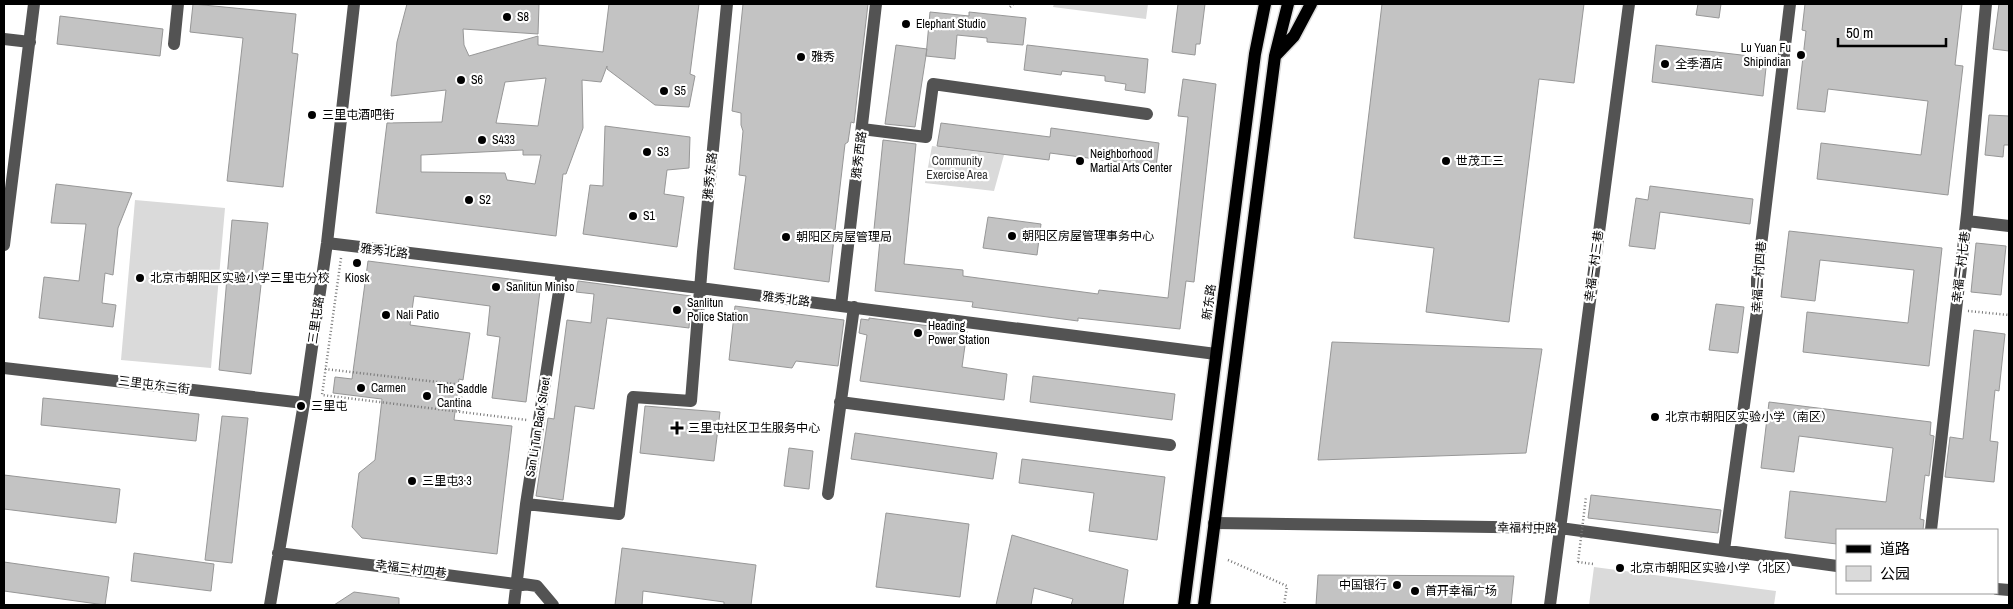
<svg xmlns="http://www.w3.org/2000/svg" width="2013" height="609" font-family="'Archivo Narrow','Noto Sans SC',sans-serif">
<rect width="100%" height="100%" fill="#fff"/>
<!-- green -->
<path fill="#dadada" d="M1054 4H1148L1146 19 1053 7Z
M932 146 1004 155 994 191 925 183Z
M135 200 225 208 211 368 121 360Z
M1594 567 1776 591 1774 605H1589Z"/>
<!-- building -->
<path fill="#c3c3c3" stroke="#979797" fill-rule="evenodd" d="M193 4 296 14 292 53 298 54 283 187 227 181 243 38 190 32Z
M407 4H539L538 34 463 29 464 45 469 56 538 36V45L603 52 609 4H699L690 74 695 76 689 107 655 105 607 69V66L601 82 582 80 583 128 566 174H563L556 236 376 213 387 123 442 122 446 90 391 96 397 42ZM546 78 538 126 496 123 505 82ZM523 150V155H541L535 184 507 180 505 173 421 172V155Z
M743 4H868L854 123 851 122 848 142 845 144 829 282 734 269 746 176 739 175 743 131 741 125V113L732 111Z
M1178 4H1205L1200 44H1196L1195 55 1172 52Z
M1382 4H1584L1574 83 1539 79 1509 322 1426 312 1434 248 1354 238Z
M1698 4H1721L1719 18 1696 15Z
M1805 4H1962L1955 65 1963 66 1948 195 1817 179 1821 143 1921 155 1928 101 1828 89 1825 112 1797 109 1806 31 1802 30Z
M1999 4H2009V51L1993 49Z
M930 12 969 16V12L1026 18 1023 45 987 42V38L957 35 955 59 926 56Z
M60 16 163 29 160 56 57 44Z
M896 45 927 49 915 127 885 124Z
M1027 45 1148 59 1145 93 1125 90 1126 84 1105 81V76L1062 71 1061 75 1024 70Z
M1656 45 1767 58 1763 96 1652 82Z
M1183 79 1216 84 1194 282 1186 281 1180 329 1078 318V321L972 307 973 302 875 291 880 240 873 239 883 140 916 144 904 264 963 270V276L1098 294 1099 290 1168 298 1188 117 1178 116Z
M1989 115 2009 116V145H2004L2003 157 1985 155Z
M941 123 1050 137 1051 128 1159 143 1156 167 1050 153 1049 160 937 146Z
M605 126 690 137 689 168 667 170 664 194 684 197 677 247 583 234 590 185 603 186Z
M56 184 132 193 118 228 113 275 105 273 102 303 116 305 113 327 39 318 44 277 79 281 86 224 51 223Z
M1650 186 1753 199 1750 224 1660 212 1655 249 1629 246 1636 198 1648 200Z
M988 217 1041 224 1037 255 983 248Z
M232 220 268 223 251 374 219 370Z
M1789 231 1942 248 1929 366 1803 352 1807 312 1908 323 1914 270 1820 260 1815 301 1781 297Z
M1976 243 2006 246 2001 295 1971 292Z
M368 261 541 283 526 402 492 398 500 337 487 335 490 306 414 296 410 325 470 333 463 380 459 379 454 420 512 426 497 554 362 538 352 527 359 473 375 460 382 399 333 393 335 377 352 379Z
M578 281 691 296 689 328 607 318 594 409 575 406 563 500 536 496 548 418 554 419 567 320 591 323 594 294 576 292Z
M1716 304 1744 307 1738 353 1709 350Z
M735 306 844 320 838 366 796 361 792 368 729 360Z
M869 318 967 331 962 367 1007 374 1004 400 860 381 867 335 859 333 861 319 869 320Z
M1974 330 2005 334 1999 391 1995 390 1990 441 1998 442 1994 482 1945 477 1950 437 1963 439Z
M1332 342 1542 349 1526 453 1318 460Z
M1033 376 1175 394 1172 420 1030 402Z
M43 398 199 414 196 441 41 425Z
M1769 402 1931 422 1930 435 1934 436 1929 476 1925 475 1920 519 1924 520 1923 530H1837V544L1785 538 1790 491 1886 502 1893 448 1799 436 1794 472 1761 468Z
M645 406 720 412 714 461 640 453Z
M222 416 248 418 232 563 205 560Z
M855 433 997 453 993 479 851 459Z
M789 448 813 451 809 489 784 486Z
M1022 459 1165 477 1157 540 1089 531 1094 493 1019 483Z
M4 475 120 489 116 523 4 509Z
M1591 495 1721 510 1718 533 1588 518Z
M886 513 969 524 960 597 876 587Z
M1012 535 1128 570 1123 605H1071L1073 599 1034 588 1031 605H996Z
M622 548 756 565 751 605H724V602L643 591 642 605H615Z
M134 553 214 564 211 591 131 581Z
M4 562 109 577 105 605 4 591Z
M1318 575 1514 576 1511 605H1316Z
M354 592 399 598V605H334Z"/>
<g fill="none" stroke-linecap="round" stroke-linejoin="round">
<defs>
<path id="major" d="M1275 56 1294 36 1311 4
M1184 605 1255 54 1265 4
M1204 605 1275 56 1288 4"/>
</defs>
<!-- major casing -->
<use href="#major" stroke="#dbdbdb" stroke-width="15"/>
<!-- path -->
<path stroke="#757575" stroke-width="2.5" stroke-dasharray="1 2.5" stroke-linecap="butt" d="M1010 7 1013 4
M341 258 322 395 527 420
M1968 311 2009 315
M325 369 463 385 459 412
M1228 560 1287 586 1284 605
M1578 562 1593 564"/>
<!-- minor -->
<path stroke="#535353" stroke-width="12" d="M4 39 30 42
M174 44 178 4
M862 129 926 137 933 84 1147 114
M1967 221 2009 226
M327 243 700 288 1216 354
M4 245 34 4
M841 306 876 4
M4 368 304 403
M840 402 1170 445
M828 494 854 307
M526 504 619 514 633 397 691 401 703 252 727 4
M1214 523 1560 528 1837 566
M1931 530 1967 214 1986 4
M1724 550 1757 311V279L1790 4
M278 553 523 585
M523 584 537 586 553 605
M1997 589 2009 590
M270 605 304 403 327 243 354 4
M514 605 526 504 562 272
M1550 605 1629 4"/>
<!-- major -->
<use href="#major" stroke="#000" stroke-width="12"/>
<!-- path-bridge -->
<path stroke="#757575" stroke-width="2.5" stroke-dasharray="1 2.5" stroke-linecap="butt" d="M1578 562 1586 497"/>
</g>
<!-- markers -->
<g fill="#000" stroke="#fff" stroke-width="2">
<circle cx="507" cy="17" r="5"/>
<circle cx="906" cy="24" r="5"/>
<circle cx="1801" cy="55" r="5"/>
<circle cx="801" cy="57" r="5"/>
<circle cx="1665" cy="64" r="5"/>
<circle cx="461" cy="80" r="5"/>
<circle cx="664" cy="91" r="5"/>
<circle cx="312" cy="115" r="5"/>
<circle cx="482" cy="140" r="5"/>
<circle cx="647" cy="152" r="5"/>
<circle cx="1080" cy="161" r="5"/>
<circle cx="1446" cy="161" r="5"/>
<circle cx="469" cy="200" r="5"/>
<circle cx="633" cy="216" r="5"/>
<circle cx="1012" cy="236" r="5"/>
<circle cx="786" cy="237" r="5"/>
<circle cx="357" cy="263" r="5"/>
<circle cx="140" cy="278" r="5"/>
<circle cx="496" cy="287" r="5"/>
<circle cx="677" cy="310" r="5"/>
<circle cx="386" cy="315" r="5"/>
<circle cx="918" cy="333" r="5"/>
<circle cx="361" cy="388" r="5"/>
<circle cx="427" cy="396" r="5"/>
<circle cx="301" cy="406" r="5"/>
<circle cx="1655" cy="417" r="5"/>
<path d="M674.5 420.5h5v5h5v5h-5v5h-5v-5h-5v-5h5z"/>
<circle cx="412" cy="481" r="5"/>
<circle cx="1620" cy="568" r="5"/>
<circle cx="1397" cy="585" r="5"/>
<circle cx="1415" cy="591" r="5"/>
</g>
<g text-anchor="middle" stroke-width="4.5" stroke-linejoin="round" paint-order="stroke">
<!-- poi labels -->
<g font-size="12" fill="#000" stroke="#fff" text-anchor="start">
<text x="517" y="21">S8</text>
<text x="916" y="28">Elephant Studio</text>
<text x="1791" y="52" text-anchor="end">Lu Yuan Fu<tspan x="1791" dy="14">Shipindian</tspan></text>
<text x="811" y="61">雅秀</text>
<text x="1675" y="68">全季酒店</text>
<text x="471" y="84">S6</text>
<text x="674" y="95">S5</text>
<text x="322" y="119">三里屯酒吧街</text>
<text x="492" y="144">S433</text>
<text x="657" y="156">S3</text>
<text x="1090" y="158">Neighborhood<tspan x="1090" dy="14">Martial Arts Center</tspan></text>
<text x="1456" y="165">世茂工三</text>
<text x="479" y="204">S2</text>
<text x="643" y="220">S1</text>
<text x="1022" y="240">朝阳区房屋管理事务中心</text>
<text x="796" y="241">朝阳区房屋管理局</text>
<text x="150" y="282">北京市朝阳区实验小学三里屯分校</text>
<text x="357" y="282" text-anchor="middle">Kiosk</text>
<text x="506" y="291">Sanlitun Miniso</text>
<text x="687" y="307">Sanlitun<tspan x="687" dy="14">Police Station</tspan></text>
<text x="396" y="319">Nali Patio</text>
<text x="928" y="330">Heading<tspan x="928" dy="14">Power Station</tspan></text>
<text x="371" y="392">Carmen</text>
<text x="437" y="393">The Saddle<tspan x="437" dy="14">Cantina</tspan></text>
<text x="311" y="410">三里屯</text>
<text x="1665" y="421">北京市朝阳区实验小学（南区）</text>
<text x="688" y="432">三里屯社区卫生服务中心</text>
<text x="422" y="485">三里屯3·3</text>
<text x="1630" y="572">北京市朝阳区实验小学（北区）</text>
<text x="1387" y="589" text-anchor="end">中国银行</text>
<text x="1425" y="595">首开幸福广场</text>
</g>
<!-- street labels -->
<g font-size="12" fill="#000" stroke="#fff">
<text transform="translate(859 155) rotate(-83)" y="4">雅秀西路</text>
<text transform="translate(710 176) rotate(-84)" y="4">雅秀东路</text>
<text transform="translate(384 251) rotate(7)" y="4">雅秀北路</text>
<text transform="translate(1594 266) rotate(-82)" y="4">幸福一村三巷</text>
<text transform="translate(1961 267) rotate(-83)" y="4">幸福一村七巷</text>
<text transform="translate(1759 277) rotate(-86)" y="4">幸福一村四巷</text>
<text transform="translate(786 299) rotate(7)" y="4">雅秀北路</text>
<text transform="translate(1209 302) rotate(-82)" y="4">新东路</text>
<text transform="translate(316 320) rotate(-82)" y="4">三里屯路</text>
<text transform="translate(154 385) rotate(7)" y="4">三里屯东二街</text>
<text transform="translate(538 427) rotate(-81)" y="4">San Li Tun Back Street</text>
<text transform="translate(1527 528) rotate(1)" y="4">幸福村中路</text>
<text transform="translate(411 569) rotate(7)" y="4">幸福三村四巷</text>
</g>
<!-- park labels -->
<g font-size="12" fill="#313131" stroke="#fff">
<text x="957" y="165">Community<tspan x="957" dy="14">Exercise Area</tspan></text>
</g>
</g>
<!-- border -->
<rect width="2013" height="609" fill="none" stroke="#000000" stroke-width="10"/>
<!-- legend -->
<rect x="1836" y="529" width="162" height="65" fill="#ffffff" stroke="#999999"/>
<rect x="1846" y="545" width="25" height="8" fill="#000000" stroke="#999999"/>
<text x="1880" y="554" font-size="15" fill="#000000">道路</text>
<rect x="1846" y="566" width="25" height="15" fill="#dadada" stroke="#999999"/>
<text x="1880" y="579" font-size="15" fill="#000000">公园</text>
<!-- scale -->
<path d="M1838 38v8h108v-8" fill="none" stroke="#000000" stroke-width="2.5"/>
<text x="1846" y="38" font-size="15" fill="#000000" stroke="#ffffff" stroke-width="4" paint-order="stroke">50 m</text>
</svg>
